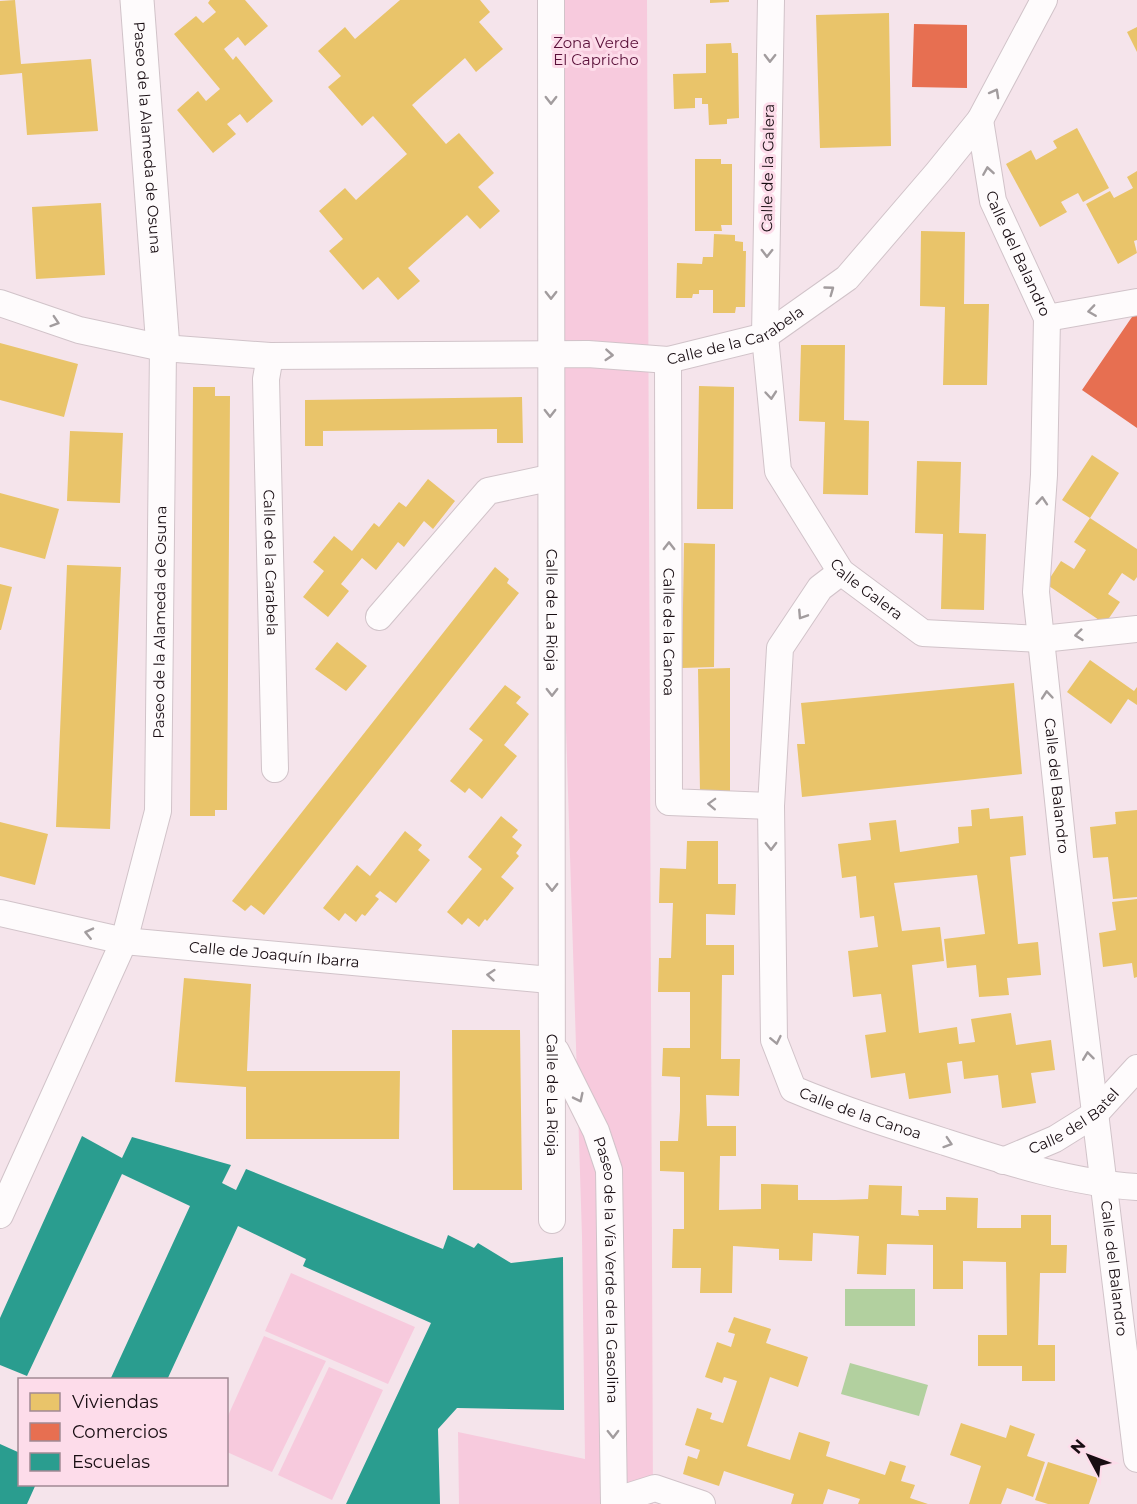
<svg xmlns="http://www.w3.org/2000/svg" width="1137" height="1504" font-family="Montserrat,sans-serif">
<rect width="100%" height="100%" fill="#f5e4eb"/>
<!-- green -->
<path fill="#f7cadd" d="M543 0H647L653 1504H459L458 1432 585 1459 582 1236Z
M291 1273 415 1327 388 1384 265 1331Z
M264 1336 326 1361 272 1472 227 1452V1418Z
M329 1367 383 1390 332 1500 278 1475Z"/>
<!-- water -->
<path fill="#b2d09f" d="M845 1289H915V1326H845Z
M850 1363 928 1385 919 1416 841 1394Z"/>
<!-- homes -->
<path fill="#e9c46a" d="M15 0 21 64 91 59 98 131 27 135 22 73 0 75V1Z
M210 0H245L268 26 245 46 238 37 224 49 233 60 236 56 273 101 247 123 240 114 227 124 236 134 213 153 177 110 198 91 206 101 220 89 174 34 196 16 203 23 216 12 208 3Z
M400 0H480L490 12 479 22 503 49 476 72 465 58 412 105 446 144 459 133 494 173 478 187 500 211 480 229 467 215 408 268 420 281 398 300 378 277 363 290 329 251 343 239 319 211 345 188 356 200 407 154 373 116 362 126 328 87 341 76 318 51 345 27 355 39Z
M710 0H729V2L710 3Z
M889 13 891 146 820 148 816 15Z
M1137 27V52L1127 32Z
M731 43 732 53H738L739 118 727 119V124L709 125 708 104H702V98H695V108L674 109 673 74 706 73V44Z
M1077 128 1109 188 1083 202 1078 193 1061 202 1067 212 1040 227 1006 164 1031 150 1036 160 1057 148 1053 141Z
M695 159H721V164H732V225H721L722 231H695Z
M1137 171V240L1134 241 1137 253 1118 264 1086 204 1110 191 1114 198 1133 188 1127 177Z
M101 203 105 275 36 279 32 207Z
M921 231 965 232 964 304H989L987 385H943L945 307 920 306Z
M714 234 735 235V241L743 242V251H746L745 307H736L735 313H713V290H699V294H693L692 298H676L677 263 702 264 703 257H713Z
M0 343 78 364 64 417 0 400Z
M801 345H845L844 420 869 421 868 495 823 494 825 422 799 421Z
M699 386 734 387 733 509H697Z
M193 387H215V396H230L227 810H215V816H190Z
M522 397 523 443H497V429L323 431V446H305V400Z
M70 431 123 433 120 503 67 501Z
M1092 455 1119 473 1090 518 1062 500Z
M917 461 961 462 959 533 986 534 984 610 941 609 943 534 915 533Z
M428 479 455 501 433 529 424 521 404 547 398 542 376 570 362 558 341 584 349 591 328 617 303 597 324 571 313 562 334 536 352 551 374 523 379 527 399 502 406 507Z
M0 493 59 509 45 559 0 547Z
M1090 518 1137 549V577L1134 581 1122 573 1108 594 1120 602 1105 624 1046 584 1061 561 1074 569 1086 550 1074 542Z
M684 543 715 544 714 667 682 668Z
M67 565 121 567 110 829 56 827Z
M495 567 509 579 507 583 519 593 264 915 251 905 245 911 232 901Z
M0 584 12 587 1 630H0Z
M337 642 367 666 346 691 315 669Z
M1090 660 1134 691 1137 687V705L1128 699 1111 724 1067 692Z
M730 668V792H700L698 669Z
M1014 683 1022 774 802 797 797 744H805L801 703Z
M505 685 521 697 516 703 529 714 504 745 517 756 482 799 469 788 465 793 450 781 483 740 469 729Z
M989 808 990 819 1023 816 1026 855 1010 857 1018 944 1038 942 1041 975 1007 978 1009 995 979 997 976 965 947 968 944 939 985 934 977 875 894 883 902 931 940 927 944 961 912 965 919 1033 957 1027 959 1044 975 1042 971 1019 1011 1013 1016 1045 1051 1040 1055 1070 1031 1073 1036 1103 1002 1108 998 1075 964 1079 962 1061 947 1063 951 1093 909 1099 905 1073 871 1078 865 1035 886 1032 881 994 853 997 848 951 878 947 874 916 860 918 856 876 842 878 838 844 871 840 869 823 896 820 900 852 959 843 958 827 972 826 971 810Z
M1137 810V897L1113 899 1108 857 1093 858 1090 827 1116 824 1115 812Z
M501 816 518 830 512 837 522 845 516 853 519 856 501 877 514 888 487 921 485 919 479 927 468 918 462 925 447 912 482 869 468 857Z
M0 822 48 834 35 885 0 876Z
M405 831 422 845 418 850 430 860 396 903 380 891 375 896 379 899 365 916 362 914 356 922 345 913 339 921 323 908 357 865 370 876Z
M687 841H718V884H736L735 915 706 914V945H734V975H722L721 1059H740L739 1096 706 1095 707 1126H736V1156H720L719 1210 761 1209V1184L798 1185V1200H836L868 1199 869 1185 902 1186 901 1215 919 1216 918 1210H946V1197L978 1198 977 1228H1021V1215H1051V1245H1067L1066 1273H1040L1038 1345H1055V1381H1022V1366H978V1335H1007L1006 1262 963 1261V1289H933V1245L887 1244 886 1275 857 1274 859 1236 813 1233 812 1261 779 1260V1249L733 1246 732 1293H700L701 1268H672L673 1229H684V1172L660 1171V1141H678L680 1111V1077L662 1076 663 1048H690V992H658L659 958H671L673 903H659L660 868 686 869Z
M1137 899V977L1134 978 1132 963 1103 967 1099 933 1116 930 1112 902Z
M184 978 251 984 247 1071H400L399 1139H246V1087L175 1082Z
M452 1030H520L522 1190H453Z
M734 1317 771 1329 766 1343 808 1357 798 1387 770 1377 747 1446 790 1460 799 1432 830 1442 826 1456 885 1475 890 1461 906 1466 901 1481 915 1485 910 1498 928 1504H858L860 1499 828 1489 823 1504H791L794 1494 724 1471 719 1486 683 1474 688 1456 697 1459 700 1450 685 1445 697 1408 712 1413 710 1419 723 1423 737 1381 724 1377 722 1383 705 1377 717 1342 731 1347 735 1334 728 1332Z
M961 1423 1006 1438 1010 1425 1035 1434 1027 1456 1045 1462 1033 1497 1007 1488 1001 1504H969L981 1466 950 1455Z
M1048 1462 1098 1478 1089 1504H1048L1035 1500Z"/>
<!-- shops -->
<path fill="#e76f51" d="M914 24 967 25V88L912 87Z
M1134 314 1137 316V428L1082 390Z"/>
<!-- schools -->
<path fill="#2a9d8f" d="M82 1136 122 1158 132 1137 231 1165 222 1183 236 1190 246 1169 443 1249 448 1235 474 1248 478 1243 511 1263 563 1257 564 1410 457 1408 438 1429 440 1504H346L431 1323 303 1266 306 1259 238 1226 167 1380H110L190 1206 122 1174 27 1376 0 1365V1318Z
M0 1444 20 1453V1484H36L27 1504H0Z"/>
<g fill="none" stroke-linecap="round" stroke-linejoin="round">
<defs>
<g id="street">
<path id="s1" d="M551 0 552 1220"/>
<path id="s2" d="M771 0 765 336 778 471 841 572 923 633 1042 639 1137 629"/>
<path id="s3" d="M980 120 993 201 1047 318 1044 475 1036 592 1064 857 1137 1459"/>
<path id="s4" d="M0 303 79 330 163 348 270 356 588 354 668 360 765 336 847 278 938 172 980 120 1044 0"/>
<path d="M1047 318 1137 302"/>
<path id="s5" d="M270 356 266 379 275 769"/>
<path id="s6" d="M668 360 669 802 771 806"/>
<path id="s7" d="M841 572 820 588 780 648 771 806 774 1040 793 1089C843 1110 894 1126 945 1142 1007 1162 1072 1183 1137 1187"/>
<path d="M379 617 488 491 549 478"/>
<path id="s8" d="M0 913 124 941 550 980"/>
<path id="s9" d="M556 1051 596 1131 609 1170 614 1504"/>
<path id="s10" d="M1003 1161 1055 1139 1095 1114 1137 1068"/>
<path id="s11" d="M0 1215 124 941 158 811 163 348"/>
<path d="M614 1501 655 1488 702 1504"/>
</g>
<g id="secondary">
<path id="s12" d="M137 0 163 348"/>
</g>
</defs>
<!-- street casing -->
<use href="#street" stroke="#d1c3c9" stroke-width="28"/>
<!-- secondary casing -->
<use href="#secondary" stroke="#d1c3c9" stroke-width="35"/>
<!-- street -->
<use href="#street" stroke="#fefbfc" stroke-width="26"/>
<!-- secondary -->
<use href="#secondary" stroke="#fefbfc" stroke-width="33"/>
</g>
<!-- one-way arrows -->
<defs><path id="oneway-chevron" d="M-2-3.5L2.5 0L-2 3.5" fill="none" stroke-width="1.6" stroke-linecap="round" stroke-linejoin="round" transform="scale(1.5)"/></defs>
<g stroke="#a29c9e">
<use href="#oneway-chevron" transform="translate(770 58) rotate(91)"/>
<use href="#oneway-chevron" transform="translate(995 93) rotate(-61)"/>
<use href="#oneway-chevron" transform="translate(551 100) rotate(90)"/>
<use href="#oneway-chevron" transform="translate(988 171) rotate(-99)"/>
<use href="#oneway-chevron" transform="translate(767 253) rotate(91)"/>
<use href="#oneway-chevron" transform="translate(830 290) rotate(-36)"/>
<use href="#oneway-chevron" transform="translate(551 295) rotate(90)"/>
<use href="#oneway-chevron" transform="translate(1092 311) rotate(172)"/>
<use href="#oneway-chevron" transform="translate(55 322) rotate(18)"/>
<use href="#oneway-chevron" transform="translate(609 355) rotate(4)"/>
<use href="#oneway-chevron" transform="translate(771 395) rotate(85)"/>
<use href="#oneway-chevron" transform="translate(550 413) rotate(90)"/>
<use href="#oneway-chevron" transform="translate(1042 501) rotate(-86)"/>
<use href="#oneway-chevron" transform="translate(669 546) rotate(-90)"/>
<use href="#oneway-chevron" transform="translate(802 615) rotate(123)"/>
<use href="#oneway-chevron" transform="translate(1079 635) rotate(174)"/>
<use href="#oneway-chevron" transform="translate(552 692) rotate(90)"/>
<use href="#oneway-chevron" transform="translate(1047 695) rotate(-95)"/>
<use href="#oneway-chevron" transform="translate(712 804) rotate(-178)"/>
<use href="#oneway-chevron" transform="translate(771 846) rotate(89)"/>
<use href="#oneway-chevron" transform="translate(552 887) rotate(90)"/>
<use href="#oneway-chevron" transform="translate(89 933) rotate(-167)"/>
<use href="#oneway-chevron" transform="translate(491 975) rotate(-175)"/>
<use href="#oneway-chevron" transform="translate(776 1040) rotate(78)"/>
<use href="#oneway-chevron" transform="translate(1088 1056) rotate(-97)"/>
<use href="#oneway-chevron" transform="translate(579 1098) rotate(64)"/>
<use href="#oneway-chevron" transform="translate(948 1143) rotate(18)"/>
<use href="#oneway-chevron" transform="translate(613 1434) rotate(89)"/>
</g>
<g text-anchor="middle" stroke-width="6" stroke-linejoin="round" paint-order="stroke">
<!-- park labels -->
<g font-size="15" fill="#5a1039" stroke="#fddcea">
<text x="596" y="48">Zona Verde<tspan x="596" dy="17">El Capricho</tspan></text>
</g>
<!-- street labels -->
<g font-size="15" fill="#180d12" stroke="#fddcea">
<text dy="5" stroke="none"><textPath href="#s12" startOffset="138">Paseo de la Alameda de Osuna</textPath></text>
<text transform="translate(768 168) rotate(-89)" y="5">Calle de la Galera</text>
<text dy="5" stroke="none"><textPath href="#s3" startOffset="140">Calle del Balandro</textPath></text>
<text dy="5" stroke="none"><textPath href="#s4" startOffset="747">Calle de la Carabela</textPath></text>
<text dy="5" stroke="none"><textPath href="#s5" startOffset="207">Calle de la Carabela</textPath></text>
<text dy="5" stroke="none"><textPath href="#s2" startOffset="621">Calle Galera</textPath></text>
<text dy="5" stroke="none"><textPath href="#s1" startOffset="610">Calle de La Rioja</textPath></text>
<text dy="5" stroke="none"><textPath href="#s11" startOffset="624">Paseo de la Alameda de Osuna</textPath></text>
<text dy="5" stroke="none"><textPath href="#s6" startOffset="272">Calle de la Canoa</textPath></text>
<text dy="5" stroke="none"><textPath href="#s3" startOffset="680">Calle del Balandro</textPath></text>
<text dy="5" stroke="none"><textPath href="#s8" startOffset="278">Calle de Joaquín Ibarra</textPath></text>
<text dy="5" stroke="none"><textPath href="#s1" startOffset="1095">Calle de La Rioja</textPath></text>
<text dy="5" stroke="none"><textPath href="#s7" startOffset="615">Calle de la Canoa</textPath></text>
<text dy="5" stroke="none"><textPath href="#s10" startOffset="82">Calle del Batel</textPath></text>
<text dy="5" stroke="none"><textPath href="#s3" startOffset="1166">Calle del Balandro</textPath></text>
<text dy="5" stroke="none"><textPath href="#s9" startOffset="230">Paseo de la Vía Verde de la Gasolina</textPath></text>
</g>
</g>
<!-- legend -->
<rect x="18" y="1378" width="210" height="108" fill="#fddcea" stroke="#a18994" stroke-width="1.5"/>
<rect x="30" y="1393" width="30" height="18" fill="#e9c46a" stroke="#a18994" stroke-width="1.5"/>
<text x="72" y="1408" font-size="18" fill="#180d12">Viviendas</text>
<rect x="30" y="1423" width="30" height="18" fill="#e76f51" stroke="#a18994" stroke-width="1.5"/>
<text x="72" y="1438" font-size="18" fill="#180d12">Comercios</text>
<rect x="30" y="1453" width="30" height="18" fill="#2a9d8f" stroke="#a18994" stroke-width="1.5"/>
<text x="72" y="1468" font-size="18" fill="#180d12">Escuelas</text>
<!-- north arrow -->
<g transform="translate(1089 1456) rotate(311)" stroke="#fddcea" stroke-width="4.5" paint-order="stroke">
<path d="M0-4.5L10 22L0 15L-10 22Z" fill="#180d12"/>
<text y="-9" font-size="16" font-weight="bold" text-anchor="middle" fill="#180d12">N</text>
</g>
</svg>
